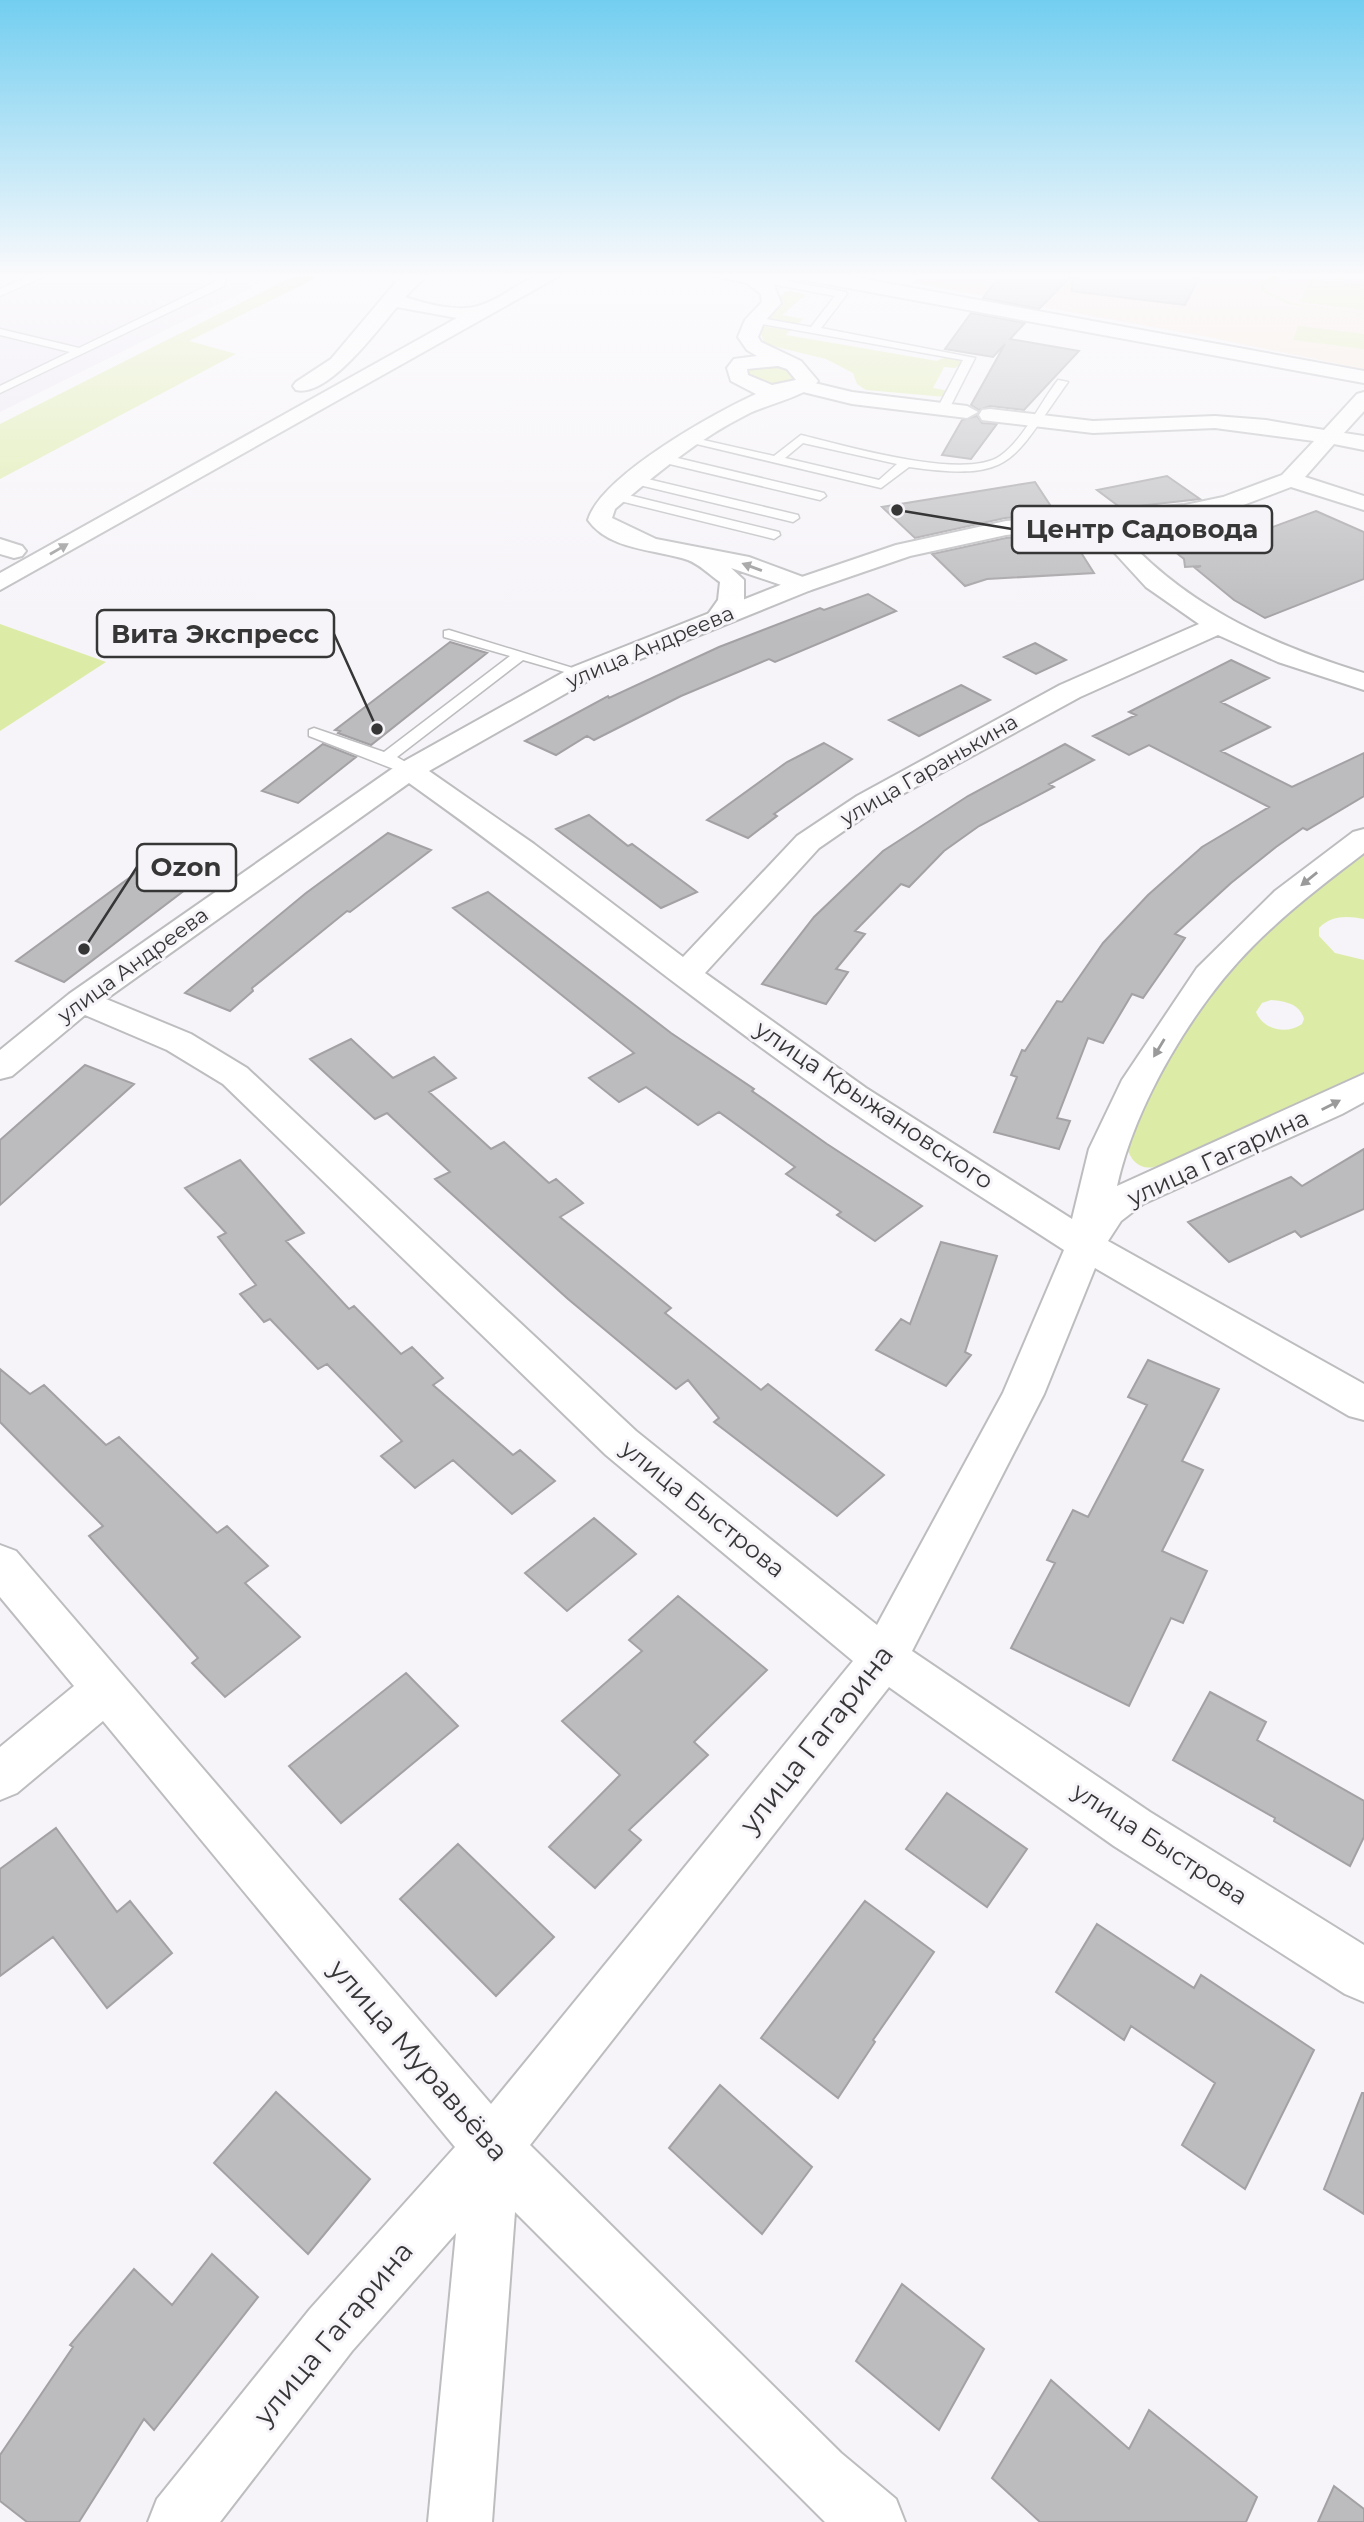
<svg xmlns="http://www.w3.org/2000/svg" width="1364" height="2522" font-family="Montserrat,sans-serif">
<rect width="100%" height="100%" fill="#f6f4f8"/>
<!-- built -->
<path fill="#ebe7f2" d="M0 272H283L0 412Z"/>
<!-- education -->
<path fill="#f7e9d5" d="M925 272H1364V369L1208 337 911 283Z"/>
<!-- green -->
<path fill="#dceca7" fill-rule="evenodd" d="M302 272H328L189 341 236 354 0 479V424Z
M1292 274 1364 283C1341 280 1279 266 1265 287L1266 291 1291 303 1364 314 1289 304 1261 291V283L1272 277Z
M1309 279 1364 285V310L1301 302Z
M791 291 805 295 782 315 803 319 797 324 765 318 763 316 785 292Z
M760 326 790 330 786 335 937 361C945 356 956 357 963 363L955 368 944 367 933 388 949 391 945 397 866 390 857 384 853 373 826 359 769 345 763 341Z
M1298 326 1364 334V349L1293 340Z
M759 363 789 366 799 379 791 386 762 385 747 377 748 371Z
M0 624 106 662 0 731Z
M1364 849V919C1347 916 1332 915 1319 928V936L1335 953 1364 960V1072C1316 1097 1268 1119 1219 1141 1199 1150 1176 1163 1154 1167 1140 1170 1131 1161 1127 1148L1154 1077 1218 980 1291 903ZM1271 1000C1285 1001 1300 1004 1304 1019L1302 1024C1287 1035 1263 1030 1256 1012L1262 1003Z"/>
<!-- building -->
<path fill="#bcbbbe" stroke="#a3a1a4" stroke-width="2" d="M1002 272H1202L1185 305 1072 291 1073 274 1039 309 983 298Z
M971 313 1025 323 1010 339 1079 351 1024 410 990 406 979 410 971 405 1005 344 993 357 945 349Z
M977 416 982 423 997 424 971 459 942 455 962 420Z
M1167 476 1200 499 1121 508 1097 490Z
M1035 482 1056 514 1005 518 915 538 882 507Z
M1316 511 1364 532V579L1265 618 1234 600 1195 568 1201 566 1185 567 1184 559 1142 525 1185 522 1221 514 1251 535Z
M1068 532 1094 573 987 579 965 586 932 554 1006 538Z
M868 594 896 611 775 662 769 659 681 696 594 740 587 736 556 755 525 741 608 696 609 698 719 647 820 608 824 610Z
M450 642 487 653 371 745 338 733 340 731 335 730Z
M1035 643 1066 660 1036 674 1004 657Z
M1231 660 1269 678 1221 702 1270 727 1221 751 1292 787 1364 753V796L1307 830 1303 828 1276 847 1231 883 1175 934 1185 938 1143 998 1132 994 1103 1043 1088 1038 1057 1118 1070 1121 1059 1149 994 1132 1017 1077 1011 1075 1022 1050 1025 1051 1057 1001 1062 1002 1103 943 1148 895 1202 847 1269 807 1149 745 1129 755 1093 736 1136 715 1129 712Z
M961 685 990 700 919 736 889 720Z
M824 743 852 759 774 814 777 816 748 838 707 820 787 762Z
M323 744 356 757 298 803 262 791Z
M1065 744 1094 760 1049 784 1054 787 979 826 944 851 909 887 901 884 855 931 865 934 836 969 848 972 826 1004 762 984 814 917 883 851 968 796Z
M589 815 628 846 632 844 697 892 661 908 556 829Z
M388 833 431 850 350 912 347 911 252 988 253 991 230 1011 185 993 306 893Z
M151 862 198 880 64 982 16 961Z
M488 892 671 1033 754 1089 752 1091 827 1144 922 1206 875 1241 837 1215 841 1212 786 1174 795 1167 719 1112 698 1125 646 1087 619 1102 589 1078 634 1053 453 908Z
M351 1039 393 1078 434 1057 456 1078 429 1092 491 1149 504 1142 549 1183 556 1179 583 1203 560 1217 671 1308 665 1313 761 1390 768 1384 884 1475 837 1516 714 1422 719 1418 688 1380 676 1389 568 1299 435 1179 450 1172 387 1113 375 1119 310 1059Z
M85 1065 134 1084 0 1205V1140Z
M1364 1149V1209L1301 1237 1295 1231 1229 1262 1188 1222 1291 1177 1302 1186Z
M240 1160 304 1233 286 1241 349 1309 354 1306 401 1354 412 1347 443 1378 433 1385 513 1455 520 1450 555 1481 512 1514 453 1460 415 1488 381 1456 402 1441 327 1364 318 1369 270 1319 264 1322 240 1294 256 1285 218 1237 226 1233 185 1188Z
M941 1242 997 1256 965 1352 971 1355 946 1386 876 1350 901 1319 910 1324Z
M1148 1360 1219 1389 1182 1461 1203 1470 1162 1551 1207 1571 1183 1623 1171 1618 1129 1706 1011 1648 1055 1563 1047 1560 1073 1510 1088 1517 1147 1405 1128 1397Z
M0 1369 30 1394 44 1385 106 1445 119 1437 217 1533 227 1526 268 1566 245 1583 300 1637 225 1697 192 1663 198 1658 89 1536 103 1526 0 1422Z
M594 1518 636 1554 567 1611 525 1573Z
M678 1596 767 1670 694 1742 708 1755 629 1830 641 1840 595 1888 549 1847 620 1775 562 1721 642 1651 629 1640Z
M406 1673 458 1726 341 1823 289 1766Z
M1210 1692 1266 1722 1257 1740 1364 1801V1837L1350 1866 1274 1821 1275 1818 1173 1760Z
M947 1793 1027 1849 987 1907 906 1849Z
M56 1828 117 1912 130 1901 172 1953 107 2008 53 1937 0 1976V1869Z
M458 1844 554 1937 496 1996 400 1899Z
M865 1901 934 1952 873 2040 875 2042 838 2098 761 2038Z
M1097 1924 1194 1988 1201 1975 1314 2050 1245 2189 1182 2145 1215 2083 1131 2026 1124 2040 1056 1992Z
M720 2085 812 2167 762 2234 669 2148Z
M276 2092 370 2179 308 2254 214 2163Z
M1362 2093H1364V2214L1324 2189Z
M212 2254 258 2297 154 2430 144 2419 79 2522H27L0 2501V2455L73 2347 70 2345 134 2269 172 2305Z
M902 2284 984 2349 939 2430 856 2361Z
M1051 2380 1129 2449 1149 2410 1257 2497 1246 2522H1040L992 2478Z
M1334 2486 1364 2509V2522H1318Z"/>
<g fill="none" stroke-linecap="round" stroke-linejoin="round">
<defs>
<path id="lane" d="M40 272H54L0 296V289Z
M217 272H227L224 286 0 393V386L70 352 0 335V329L79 348 215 282Z
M749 274 846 292 847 294 821 328 975 358 949 409 939 411 937 409 963 360 751 322V318L755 317 811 327 835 296 745 279Z
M1058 380 1068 382C1011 461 1015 482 909 467L881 488 684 441 690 437 774 456 801 435C843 445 964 481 1000 456 1024 439 1040 403 1058 380ZM803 443 897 464 879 480 785 458Z
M665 455 824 493 826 496 820 500 661 462 659 459Z
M635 476 798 515 799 518 793 522 631 483V477Z
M616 492 779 532 780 535 774 539 612 499V493Z
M449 630 589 673 582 677 523 660 397 757 414 767V773L409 775 309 736V730L314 728 384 752 510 656 444 637V631Z"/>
<path id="street" d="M741 272H826L1364 371V383L805 280 745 283 736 277Z
M802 380 852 392 967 406 978 412 967 418 852 404 795 390 792 386Z
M1364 392V411L1344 433 1364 436V450L1334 444 1305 477 1364 496V510L1291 487 1238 507 1185 519 1114 525C1181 604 1267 643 1364 673V690L1278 662 1218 635 1080 697 877 808 819 848 705 973 866 1088 1072 1219 1089 1149 1122 1080 1197 968 1275 891 1353 832 1364 829V853C1326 882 1288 911 1253 946 1194 1005 1135 1104 1117 1186L1364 1074V1102L1342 1114 1143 1204 1121 1221 1108 1241 1364 1384V1420L1349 1416 1095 1268 1044 1394 912 1651 1150 1812 1364 1945V2002L1345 1994 1114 1846 889 1687 530 2145 841 2453 896 2499 905 2522H825L515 2212 492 2522H428L456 2233 352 2351 220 2522H148L157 2499 310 2309 455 2147 103 1721 17 1793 0 1800V1747L74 1686 0 1597V1545L16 1551 491 2104 853 1661 606 1455 223 1084 167 1050 85 1015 12 1076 0 1079V1050L69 994 399 764 573 667 793 580 896 545 1006 521 1185 505 1223 497 1282 475 1314 441 1215 428 1093 433 990 421 982 420 979 415 982 410 990 409 1093 421 1215 416 1266 420 1324 430 1357 394ZM1091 527 1146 587 1199 624 1060 685 857 796 797 836 683 957 534 844 429 771 591 679 811 590 910 556 1006 535ZM409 783C556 887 694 1003 842 1105 915 1155 990 1202 1064 1250L1003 1393 877 1625 636 1431 247 1068 191 1034 106 999Z
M0 539 22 546 26 551 22 556 14 558 0 554Z"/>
<path id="secondary" d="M409 272H430L405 297C425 304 460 313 481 305 515 293 524 272 566 272L0 590V573L457 318 397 307C378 329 328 398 296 390L293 386 296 382 331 359 396 282Z
M712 272H752L773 283 781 303 764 322 758 337 761 342 801 361 818 381C808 396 764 405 746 415 698 439 656 474 615 509L612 518 656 539 749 557 811 580 814 585 811 590 802 592 731 568 744 580V600L728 622H710L706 617 718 600 720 582C710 575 699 564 688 560 656 549 610 551 588 520 601 476 714 413 756 394L731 381 727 368 734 359 757 356 747 350 738 337 745 320 762 302 761 294 747 283 715 276ZM778 366 787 369 796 380 772 385 748 375 747 369Z"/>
</defs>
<!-- lane casing -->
<use href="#lane" stroke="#bdbcbf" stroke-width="3"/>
<!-- street casing -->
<use href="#street" stroke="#bdbcbf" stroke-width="4"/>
<!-- secondary casing -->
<use href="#secondary" stroke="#bdbcbf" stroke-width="4"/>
<!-- lane -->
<use href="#lane" fill="#fff" fill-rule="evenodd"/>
<!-- street -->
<use href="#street" fill="#fff" fill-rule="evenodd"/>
<!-- secondary -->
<use href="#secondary" fill="#fff" fill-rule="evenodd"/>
</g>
<!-- one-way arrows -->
<defs><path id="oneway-solid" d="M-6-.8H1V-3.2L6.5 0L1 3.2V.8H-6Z" transform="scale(1.75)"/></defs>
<g fill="#9a9a9b">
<use href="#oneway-solid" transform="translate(59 549) rotate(-30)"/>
<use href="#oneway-solid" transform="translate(752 567) rotate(-160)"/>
<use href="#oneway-solid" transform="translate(1309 879) rotate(141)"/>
<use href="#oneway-solid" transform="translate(1159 1048) rotate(121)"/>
<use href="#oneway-solid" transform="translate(1331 1105) rotate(-27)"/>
</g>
<!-- sky -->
<linearGradient id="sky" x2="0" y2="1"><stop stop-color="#72cef0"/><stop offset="0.44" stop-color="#fbfafc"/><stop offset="1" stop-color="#fbfafc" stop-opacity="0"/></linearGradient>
<rect width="1364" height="625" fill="url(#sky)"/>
<g text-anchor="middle" stroke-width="6" stroke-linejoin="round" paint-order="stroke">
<!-- far-street labels -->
<g font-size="21" fill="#363637" stroke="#f6f4f8">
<text transform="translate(650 647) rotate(-23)" y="7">улица Андреева</text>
<text transform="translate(929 770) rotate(-30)" y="7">улица Гаранькина</text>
<text transform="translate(133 965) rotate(-36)" y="7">улица Андреева</text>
</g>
<!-- street labels -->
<g font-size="24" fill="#363637" stroke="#f6f4f8">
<text transform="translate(874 1105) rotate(34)" y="8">улица Крыжановского</text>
<text transform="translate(1218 1158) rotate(-25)" y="8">улица Гагарина</text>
<text transform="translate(703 1509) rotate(39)" y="8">улица Быстрова</text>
<text transform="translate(1160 1844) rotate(33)" y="8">улица Быстрова</text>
</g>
<!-- near-street labels -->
<g font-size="28" fill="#363637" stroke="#f6f4f8">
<text transform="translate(816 1739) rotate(-52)" y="10">улица Гагарина</text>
<text transform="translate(419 2060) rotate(49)" y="10">улица Муравьёва</text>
<text transform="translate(333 2333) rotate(-50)" y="10">улица Гагарина</text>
</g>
</g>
<!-- callouts -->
<path fill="none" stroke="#363637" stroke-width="2.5" d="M897 510L1012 529M377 729L334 634M84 949L137 867"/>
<g fill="#363637" stroke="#f6f4f8" stroke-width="2.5">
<circle cx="897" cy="510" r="7"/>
<circle cx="377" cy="729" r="7"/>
<circle cx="84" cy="949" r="7"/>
</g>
<g fill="#f6f4f8" stroke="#363637" stroke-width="2.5">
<rect x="1012" y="506" width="260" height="47" rx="7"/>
<rect x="97" y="610" width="237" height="47" rx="7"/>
<rect x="137" y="844" width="99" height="47" rx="7"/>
</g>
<g font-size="26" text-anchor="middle" font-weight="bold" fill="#363637">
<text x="1142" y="538">Центр Садовода</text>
<text x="215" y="643">Вита Экспресс</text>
<text x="186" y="876">Ozon</text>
</g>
</svg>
